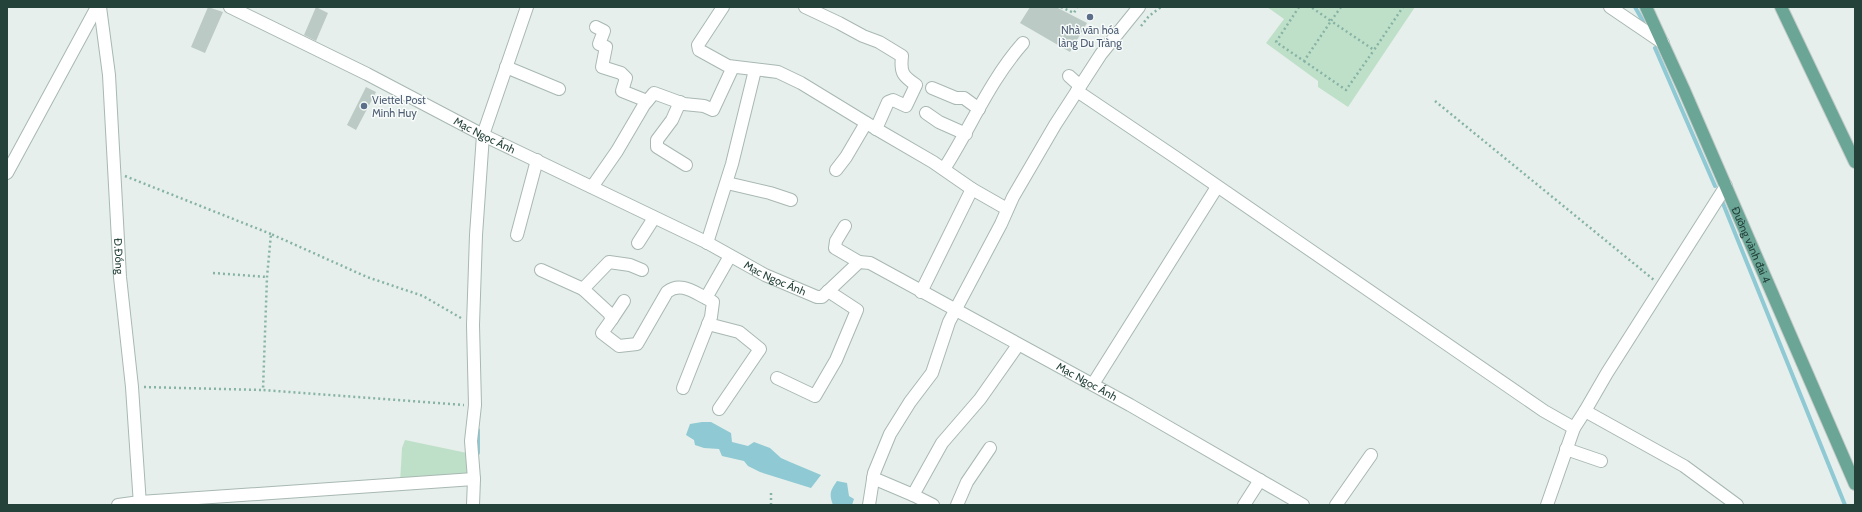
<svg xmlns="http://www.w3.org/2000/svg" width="1862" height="512" font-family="Cabin,sans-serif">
<rect width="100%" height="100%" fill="#e6efeb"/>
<!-- green -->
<path fill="#bfe0c8" d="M1267 7H1415L1348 107 1318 87V81L1266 43 1284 19Z
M405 440 472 454 474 479 400 483 402 448Z"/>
<!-- water -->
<path fill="#8ec9d4" d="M702 422H711L731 433 732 442 748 446 754 442 770 448 781 458 790 462 821 475 811 488 760 472 748 466 744 461 722 456 719 449 704 448 695 445 694 440 686 435 690 424Z
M837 481 847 483 849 496 854 499 852 505H833C829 494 830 491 837 481Z"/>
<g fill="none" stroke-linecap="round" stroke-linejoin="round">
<!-- stream -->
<path stroke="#8ec9d4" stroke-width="4" d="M1635 7 1643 21
M1655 48 1715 186
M1722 201 1845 505
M478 453V430"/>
</g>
<!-- building -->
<path fill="#bbcac4" d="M208 7 223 12 205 53 191 47Z
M316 7 328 13 316 41 304 35Z
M1030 7H1056L1087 23 1070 52 1020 23Z
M366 87 376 92 356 130 347 125Z"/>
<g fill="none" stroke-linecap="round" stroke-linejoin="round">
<defs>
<g id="minor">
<path id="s1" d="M100 7 109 75 120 277 132 387 140 505"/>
<path id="s2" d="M230 7 367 74 483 135 706 242 765 275 817 297H822L859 262 870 263 1130 405 1303 505"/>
<path d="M723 7 698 45 699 50 728 66 778 72 801 83 878 130 933 162 972 189 1007 209"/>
<path d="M805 7 839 23 863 36 879 42 902 56C900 73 903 76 916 85L906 106 893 100 888 102 876 129"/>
<path d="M1610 7 1663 43"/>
<path d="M596 27 604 31 599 44 606 47 602 67 621 73 626 78 622 91 647 101"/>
<path d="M506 67 559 89"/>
<path d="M1069 76 1080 86"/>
<path d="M932 88 956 98H964L979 109"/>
<path d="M1077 91 1175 157 1544 411 1574 428"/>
<path d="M680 102 672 120 657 140V147L686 165"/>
<path d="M926 113 939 122 966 134"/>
<path d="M944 169C971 127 990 80 1023 43"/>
<path d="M836 170 846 157 866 123"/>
<path d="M7 173 97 7"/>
<path d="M727 183 770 193 791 200"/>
<path d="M1726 186 1607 373 1585 411 1684 466 1737 505"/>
<path d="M592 187 617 151 644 105 654 93 684 104 704 106 713 110 733 67"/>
<path d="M845 226 836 241 835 248 859 262"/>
<path d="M517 235 537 160"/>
<path d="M638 243 654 218"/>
<path d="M707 243 732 164 755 70"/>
<path d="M541 270 583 289"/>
<path d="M642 270 630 265 609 262 583 289 609 313 612 319 602 333 619 346 637 344 667 292C680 282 692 291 706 298L730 256"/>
<path d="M921 292 972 189"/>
<path d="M612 319 624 301"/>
<path d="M708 324 739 332 760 349 719 409"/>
<path d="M777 378 815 396 836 360 857 310 828 291"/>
<path d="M1093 384 1217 187"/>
<path d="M683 388 711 317 713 302 706 298"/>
<path d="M1566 449 1601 461"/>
<path d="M873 478 913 495"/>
<path d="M118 505 140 502 474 479"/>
<path d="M473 505 474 479 471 441 475 405 473 325 476 235 483 135 527 7"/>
<path d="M869 505 874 473 890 434 910 402 932 373 949 322 1001 224 1013 197 1055 125 1101 54 1139 7"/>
<path d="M933 505 913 495 942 443 980 399 1018 345"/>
<path d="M957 505 967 482 990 448"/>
<path d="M1244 505 1260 480"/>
<path d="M1336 505 1371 455"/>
<path d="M1547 505 1574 428 1585 411"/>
</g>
<g id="major">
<path id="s3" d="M1646 7 1684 90 1855 484"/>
<path d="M1781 7 1855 162"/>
</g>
</defs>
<!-- minor casing -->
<use href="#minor" stroke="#a8b8b2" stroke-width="14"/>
<!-- major casing -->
<use href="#major" stroke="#c2cac8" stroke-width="14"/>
<!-- path -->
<path stroke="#86b3a5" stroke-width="2.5" stroke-dasharray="2 3" stroke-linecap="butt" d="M1061 7 1074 13 1077 7
M1299 7 1276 42 1304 61 1331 21 1311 7
M1341 7 1331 21 1374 50 1403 7
M1141 26 1149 16 1161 7
M1304 61 1346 90 1374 50
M1435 101 1654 280
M125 176 271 234
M213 273 267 277
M461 318 423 296 367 277 271 234 267 277 263 390 464 405
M144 387 263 390
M771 505V490"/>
<!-- minor -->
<use href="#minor" stroke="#fff" stroke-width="12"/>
<!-- major -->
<use href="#major" stroke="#6aa596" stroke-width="12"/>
</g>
<!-- markers -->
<g fill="#5c6f8a" stroke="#f7fbf9" stroke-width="1.5">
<circle cx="1090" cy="17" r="4"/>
<circle cx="364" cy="106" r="4"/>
</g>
<g text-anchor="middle" stroke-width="3" stroke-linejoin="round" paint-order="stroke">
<!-- service labels -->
<g font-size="11" fill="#4e5e75" stroke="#f7fbf9">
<text x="1090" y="34">Nhà văn hóa<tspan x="1090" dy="13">làng Du Tràng</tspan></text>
<text x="372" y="104" text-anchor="start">Viettel Post<tspan x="372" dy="13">Minh Huy</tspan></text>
</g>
<!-- street labels -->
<g font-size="11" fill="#24423a" stroke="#f7fbf9">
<text dy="4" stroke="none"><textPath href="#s2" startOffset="285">Mạc Ngọc Ánh</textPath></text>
<text dy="4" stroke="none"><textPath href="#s3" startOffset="260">Đường vành đai 4</textPath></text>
<text dy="4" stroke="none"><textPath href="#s1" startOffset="250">Đ.Đồng</textPath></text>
<text dy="4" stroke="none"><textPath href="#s2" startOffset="609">Mạc Ngọc Ánh</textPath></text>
<text dy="4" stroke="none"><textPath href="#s2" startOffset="969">Mạc Ngọc Ánh</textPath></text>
</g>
</g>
<!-- border -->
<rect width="1862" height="512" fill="none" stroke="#24423a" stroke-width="16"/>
</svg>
